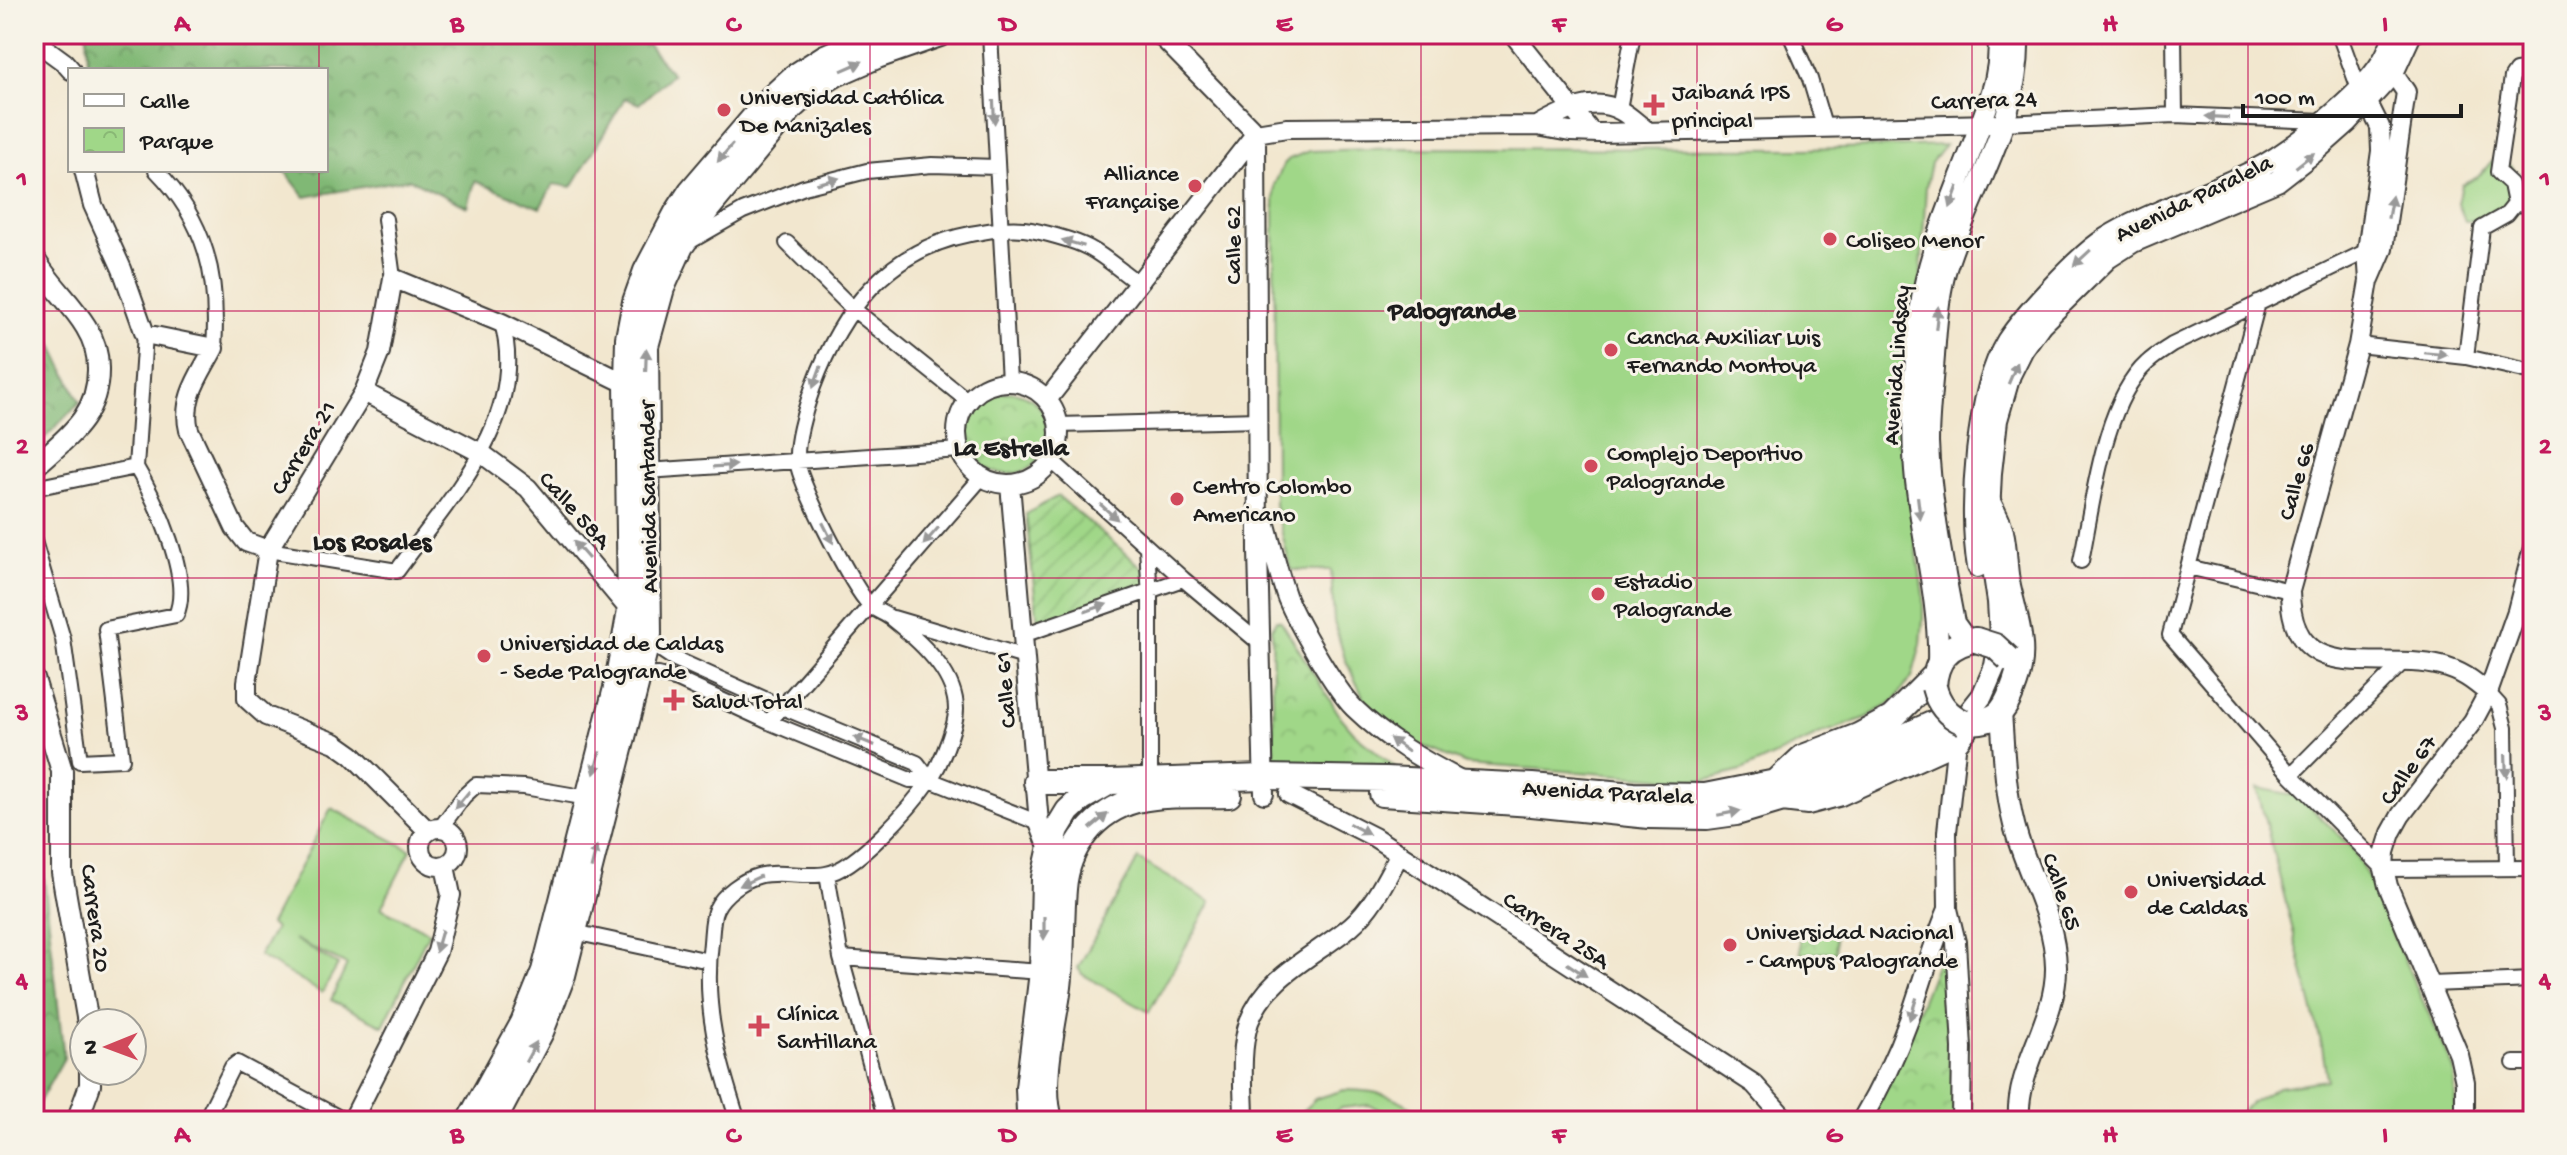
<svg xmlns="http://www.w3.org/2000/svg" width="2567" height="1155" font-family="'Gochi Hand',sans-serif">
<defs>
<pattern id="forest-crowns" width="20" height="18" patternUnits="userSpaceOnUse" patternTransform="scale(2)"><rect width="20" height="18" fill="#80b874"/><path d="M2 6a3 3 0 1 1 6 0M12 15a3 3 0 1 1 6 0" fill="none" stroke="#68955e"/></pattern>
<pattern id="park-crowns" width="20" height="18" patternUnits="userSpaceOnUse" patternTransform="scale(2)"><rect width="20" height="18" fill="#a0d788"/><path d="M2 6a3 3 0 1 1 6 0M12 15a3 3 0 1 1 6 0" fill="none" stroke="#89b875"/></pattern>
<pattern id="garden-furrows" width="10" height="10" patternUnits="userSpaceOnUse" patternTransform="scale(2)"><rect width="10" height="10" fill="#a0d788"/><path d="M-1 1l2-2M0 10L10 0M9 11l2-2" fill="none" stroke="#89b875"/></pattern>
</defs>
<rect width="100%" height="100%" fill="#f7f3e8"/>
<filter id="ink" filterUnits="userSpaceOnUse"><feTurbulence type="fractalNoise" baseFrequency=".0125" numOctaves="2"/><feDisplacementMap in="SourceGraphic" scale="16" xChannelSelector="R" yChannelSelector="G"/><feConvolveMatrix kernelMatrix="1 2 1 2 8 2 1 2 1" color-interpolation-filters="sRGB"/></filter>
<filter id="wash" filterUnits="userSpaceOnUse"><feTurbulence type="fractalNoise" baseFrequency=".006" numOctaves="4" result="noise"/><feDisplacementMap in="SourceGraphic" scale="32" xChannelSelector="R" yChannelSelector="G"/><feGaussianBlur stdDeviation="1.8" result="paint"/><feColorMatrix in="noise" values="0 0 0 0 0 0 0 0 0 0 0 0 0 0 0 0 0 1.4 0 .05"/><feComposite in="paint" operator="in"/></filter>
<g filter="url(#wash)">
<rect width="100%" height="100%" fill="#f2e7cf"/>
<!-- grass -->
<path fill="#a0d788" stroke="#5e7a52" stroke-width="2" d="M1945 145 1931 163 1926 187 1908 488 1923 594V619L1921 644 1912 677 1895 700 1866 718 1823 733 1741 771 1703 781 1466 764 1398 736 1365 701 1345 659 1334 622 1331 570H1291L1275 505 1274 185 1284 164 1289 159 1309 151 1404 148 1805 149Z
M2498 154C2515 166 2520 176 2523 197 2508 220 2491 220 2465 221L2458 203 2462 185 2478 177Z
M2257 788 2299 796 2352 848 2380 899 2384 916 2454 1069 2456 1121H2232L2250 1103 2278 1087 2327 1080 2322 1046Z
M331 808 411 850 381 908 429 932 383 1026 331 1000 347 965 294 939 338 965 322 993 259 956 275 929 270 924Z
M1138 859 1211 902 1149 1012 1082 974 1078 968Z
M1344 1090C1386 1090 1399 1098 1434 1121H1394L1397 1116 1369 1105 1341 1108 1318 1121H1292L1315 1099Z"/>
<!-- forest -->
<path fill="url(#forest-crowns)" stroke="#4e6a48" stroke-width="2" d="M84 34H639L672 74 639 104 625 98 572 187 553 184 540 208 475 181 468 207 409 179 305 197 284 170H326V70H88L87 35Z
M34 306 80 402 34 449Z
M34 788 64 1058 34 1111Z"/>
<!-- park -->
<path fill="url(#park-crowns)" stroke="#5e7a52" stroke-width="2" d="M967 433a41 41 0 1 1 82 0a41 41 0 1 1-82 0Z
M1276 620 1281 621 1340 716 1356 735 1396 768 1274 772 1272 628Z
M1834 929 1836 952 1801 954 1799 931Z
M1943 947 1949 1005 1954 1109 1952 1121H1869L1908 1036Z"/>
<!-- garden -->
<path fill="url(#garden-furrows)" stroke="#5e7a52" stroke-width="2" d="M1058 496 1162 584 1038 624 1026 514Z"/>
</g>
<g filter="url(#ink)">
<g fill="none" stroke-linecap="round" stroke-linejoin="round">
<defs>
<path id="minor" d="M990 34 1009 381
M1790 34 1810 79 1824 126
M2174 34 2175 115
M2339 34 2359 89
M1619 109 1633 34
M2003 123 2175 115 2323 121
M156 170C206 221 219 277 214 348
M2515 204 2533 205
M385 219 393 278
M689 242 743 211 804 187 867 171 932 165 997 167
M787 243 852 308 968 401
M2258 303 2170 635 2291 775 2384 869 2533 868
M2358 345 2466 357 2533 372
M2466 357 2482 228 2507 214 2515 204 2511 184 2498 172 2512 77 2516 71 2524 70 2533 74
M1058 425 1259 420
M1051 460 1183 579 1262 645
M136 467 145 334
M647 471 960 450
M34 488 136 467
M34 541 63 639 80 761 122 759 106 629 176 615C193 579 155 499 136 467
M1147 547 1150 598V781
M268 550 397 571C448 500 529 418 502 323
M2081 561C2093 504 2103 403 2147 363 2154 356 2163 351 2172 345L2367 251 2374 250
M2188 567 2290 591
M893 618 1025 657
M649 634 661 650 673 658 782 707 917 763 930 780
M1023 635 1183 579
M634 679 640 676 658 675 678 680 769 722 910 780H930L1039 823
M2488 693 2499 705 2505 728 2507 868
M769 722 982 477
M2291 775 2404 661
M441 827 464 796 476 785 524 787 588 798
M827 874 841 958 886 1121
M574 932 709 961
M841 958 1042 972
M2431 984 2533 980
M2514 1063H2533
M205 1121 232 1067 237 1063 345 1121
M738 1121C718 1059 703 1008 711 942 712 932 712 917 716 909 723 894 743 880 758 876 779 870 804 878 826 874 857 869 912 806 930 780 940 764 949 742 954 724 966 681 921 642 892 619 885 613 875 611 869 604 853 588 797 480 797 459 796 438 806 407 813 387 841 311 887 250 970 234 988 231 1005 227 1024 229 1040 231 1074 240 1089 248 1106 257 1122 272 1138 283"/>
<path id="tertiary" d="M1159 34 1256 133 1258 551 1264 794
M1513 34 1592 133
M34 40 64 62 71 70
M2367 101 2380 127 2381 151 2367 251 2369 281 2358 345 2290 591C2291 690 2377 650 2441 666 2461 671 2473 680 2488 693
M1537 126C1562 112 1593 95 1621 111 1630 116 1638 124 1646 130
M1256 133 1287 128 1537 126 1570 132 1599 133 1993 124
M84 170 93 205 122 269 145 334 214 348C200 375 181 398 189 430L235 528 246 542 268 550
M2370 279 2383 249 2406 92 2393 73 2384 65
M957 433a51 51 0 1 1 102 0a51 51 0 1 1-102 0Z
M364 392 481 453 528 488 632 613
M1047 400 1256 133
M1010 484 1039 823 1051 854
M1265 521C1272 546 1278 573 1287 598 1298 624 1335 689 1354 708 1386 739 1422 760 1461 780
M1957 740 1947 832 1948 909 1956 942 1962 1048 1961 1121
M1289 794 1374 837 1754 1084 1787 1121
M420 847a19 19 0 1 1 38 0a19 19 0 1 1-38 0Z
M428 831 352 755 335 743 266 716 247 699V682L268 550 364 392 380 352 393 278 502 323 627 384
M352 1121 437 952 451 895 445 866
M1244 1121C1244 1090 1239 1052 1249 1022 1266 976 1315 956 1351 926 1373 907 1385 881 1399 855
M1861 1121C1880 1089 1896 1056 1909 1020 1922 983 1932 946 1948 909
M2465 1121V1082L2459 1055 2388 886 2384 869 2385 852 2391 833 2401 815 2473 721 2488 693 2517 611 2533 548"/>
<path id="secondary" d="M34 258C48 283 71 302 86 327 94 340 98 354 98 368 99 417 67 437 34 467
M1978 567C1968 509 1976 392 2007 341 2024 315 2074 261 2099 243 2125 225 2157 213 2186 200 2208 191 2231 182 2253 171 2289 153 2362 95 2382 62 2388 53 2391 43 2395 34
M1967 641 1954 623C1943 565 1930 500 1928 442 1928 414 1932 384 1934 356 1936 328 1938 299 1945 272 1968 193 2022 119 2018 34
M1938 663C1940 598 1920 535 1915 470 1911 422 1915 361 1920 313 1927 251 1956 192 1977 134 1990 98 2002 73 1998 34
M34 679 62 771V873L88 1023
M2001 712C2004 755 2005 798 2018 839 2032 883 2055 920 2056 967 2057 1020 2015 1068 2019 1121
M1779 781 1878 746 1936 720
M1783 799 1925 741 1966 716 1982 696 1995 666 2000 636 1998 602 1988 535 1991 473 1997 420 2010 375 2023 349 2041 324 2108 258 2133 242 2277 181 2313 153 2348 122 2393 73 2411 34
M77 1121 90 1085V1071"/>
<path id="primary" d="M1934 687C1935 660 1949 643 1976 640
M1963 722C1998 722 2004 714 2015 683 2028 647 2014 617 2007 581 2004 565 2005 548 2001 532 1999 522 1993 513 1989 504
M1036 782H1107
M1382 794 1532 804 1649 816 1707 817 1736 813 1783 799 1808 802 1838 794 1957 740 1970 722
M469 1121 523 1023 544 971 616 688 630 610 627 384 628 338 635 302 646 271 676 214 691 191 769 100 794 77 825 57 878 34
M494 1121 541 1032 563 975 649 634 646 346 662 288 681 246 708 208 791 108 814 87 836 74 877 56 940 34
M1033 1121 1029 1112 1028 1088 1042 972 1044 878 1050 851 1057 829 1068 811 1082 798 1110 782 1263 777 1386 779 1532 786 1634 795 1705 796 1776 782 1803 757 1858 736 1892 718 1935 675
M1051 1121C1038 1087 1054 1024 1059 987 1063 954 1061 922 1064 889 1067 847 1095 811 1137 800 1166 793 1199 796 1229 795"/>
</defs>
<!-- minor casing -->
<use href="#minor" stroke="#3c3a37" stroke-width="18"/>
<!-- tertiary casing -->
<use href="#tertiary" stroke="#3c3a37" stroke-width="22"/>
<!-- secondary casing -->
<use href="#secondary" stroke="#3c3a37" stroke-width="24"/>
<!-- primary casing -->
<use href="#primary" stroke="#3c3a37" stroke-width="28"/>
<!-- minor -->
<use href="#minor" stroke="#fff" stroke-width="14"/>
<!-- tertiary -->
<use href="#tertiary" stroke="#fff" stroke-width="18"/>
<!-- secondary -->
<use href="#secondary" stroke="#fff" stroke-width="20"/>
<!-- primary -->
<use href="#primary" stroke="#fff" stroke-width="24"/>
<defs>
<path id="primary-bridge" d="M1976 640 1995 646 2009 659
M1934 687C1938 703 1947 715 1963 722"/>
</defs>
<!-- primary-bridge casing -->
<use href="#primary-bridge" stroke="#3c3a37" stroke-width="28" stroke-linecap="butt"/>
<!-- primary-bridge -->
<use href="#primary-bridge" stroke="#fff" stroke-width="24"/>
</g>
<!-- one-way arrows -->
<defs><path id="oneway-solid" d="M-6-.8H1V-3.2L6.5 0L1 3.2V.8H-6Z" transform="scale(2)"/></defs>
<g fill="#999">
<use href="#oneway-solid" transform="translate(852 66) rotate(-24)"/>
<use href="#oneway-solid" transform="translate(994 112) rotate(87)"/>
<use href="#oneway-solid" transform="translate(2217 117) rotate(-177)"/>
<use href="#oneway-solid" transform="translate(725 153) rotate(130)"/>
<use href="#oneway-solid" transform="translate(2305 160) rotate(-38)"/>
<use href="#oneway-solid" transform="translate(828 181) rotate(-14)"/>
<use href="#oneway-solid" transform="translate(1954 197) rotate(110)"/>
<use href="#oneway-solid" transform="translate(2390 207) rotate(-80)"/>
<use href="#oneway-solid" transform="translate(1073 243) rotate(-164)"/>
<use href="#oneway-solid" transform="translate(2082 258) rotate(137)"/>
<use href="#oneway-solid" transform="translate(1937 318) rotate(-84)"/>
<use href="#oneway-solid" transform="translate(2436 354) rotate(6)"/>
<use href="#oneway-solid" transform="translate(646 360) rotate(-88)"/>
<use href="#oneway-solid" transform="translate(2013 373) rotate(-67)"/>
<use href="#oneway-solid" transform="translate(817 377) rotate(110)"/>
<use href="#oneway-solid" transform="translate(725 466) rotate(-4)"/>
<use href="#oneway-solid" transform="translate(1919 508) rotate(83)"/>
<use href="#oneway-solid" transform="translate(1109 512) rotate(42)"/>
<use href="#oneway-solid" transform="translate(828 533) rotate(63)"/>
<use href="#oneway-solid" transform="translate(931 536) rotate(131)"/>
<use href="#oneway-solid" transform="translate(581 550) rotate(-131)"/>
<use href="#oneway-solid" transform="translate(1096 608) rotate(-19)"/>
<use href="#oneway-solid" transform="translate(864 741) rotate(-158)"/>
<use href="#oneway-solid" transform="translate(1399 745) rotate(-144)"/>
<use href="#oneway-solid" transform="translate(597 763) rotate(105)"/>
<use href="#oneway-solid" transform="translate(2506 766) rotate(88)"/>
<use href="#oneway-solid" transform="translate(462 800) rotate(130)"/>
<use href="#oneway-solid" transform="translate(1729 813) rotate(-11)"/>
<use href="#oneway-solid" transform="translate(1099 821) rotate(-40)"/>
<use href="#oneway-solid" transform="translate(1359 829) rotate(28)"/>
<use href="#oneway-solid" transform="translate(594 857) rotate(-76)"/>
<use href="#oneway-solid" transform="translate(750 881) rotate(155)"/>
<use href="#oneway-solid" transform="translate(1044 928) rotate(90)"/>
<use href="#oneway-solid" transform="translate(439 941) rotate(106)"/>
<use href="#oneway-solid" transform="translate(1577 970) rotate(33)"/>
<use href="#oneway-solid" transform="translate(1913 1009) rotate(108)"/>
<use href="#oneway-solid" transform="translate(531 1052) rotate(-62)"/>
</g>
</g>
<!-- grid -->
<path fill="none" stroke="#c2185b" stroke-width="2" stroke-opacity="0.55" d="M319 34V70M595 34V1121M870 34V1121M1146 34V1121M1421 34V1121M1697 34V1121M1972 34V1121M2248 34V1121M319 170V1121M34 311H2533M34 578H2533M34 844H2533"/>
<!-- markers -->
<g fill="#d1495b" stroke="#f7f3e8" stroke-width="3">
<path d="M1650 93h8v8h8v8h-8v8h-8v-8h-8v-8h8z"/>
<circle cx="724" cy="110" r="8"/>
<circle cx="1195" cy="186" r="8"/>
<circle cx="1830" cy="239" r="8"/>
<circle cx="1611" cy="350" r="8"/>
<circle cx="1591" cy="466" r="8"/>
<circle cx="1177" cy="499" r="8"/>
<circle cx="1598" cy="594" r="8"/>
<circle cx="484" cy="656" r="8"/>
<path d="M670 688h8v8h8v8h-8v8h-8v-8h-8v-8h8z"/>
<circle cx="2131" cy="892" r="8"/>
<circle cx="1730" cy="945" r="8"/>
<path d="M755 1014h8v8h8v8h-8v8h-8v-8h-8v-8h8z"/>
</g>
<g text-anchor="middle" stroke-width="6" stroke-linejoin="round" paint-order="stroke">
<!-- poi labels -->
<g font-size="24" fill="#1c1c1c" stroke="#f7f3e8" text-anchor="start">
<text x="1672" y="99">Jaibaná IPS<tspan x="1672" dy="28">principal</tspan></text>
<text x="740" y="104">Universidad Católica<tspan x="740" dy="28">De Manizales</tspan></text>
<text x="1179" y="180" text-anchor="end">Alliance<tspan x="1179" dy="28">Française</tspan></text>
<text x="1846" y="247">Coliseo Menor</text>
<text x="1627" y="344">Cancha Auxiliar Luis<tspan x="1627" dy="28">Fernando Montoya</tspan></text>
<text x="1607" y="460">Complejo Deportivo<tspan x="1607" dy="28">Palogrande</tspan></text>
<text x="1193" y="493">Centro Colombo<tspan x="1193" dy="28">Americano</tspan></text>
<text x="1614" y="588">Estadio<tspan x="1614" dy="28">Palogrande</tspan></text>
<text x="500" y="650">Universidad de Caldas<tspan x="500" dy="28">- Sede Palogrande</tspan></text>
<text x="692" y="708">Salud Total</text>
<text x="2147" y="886">Universidad<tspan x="2147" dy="28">de Caldas</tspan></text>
<text x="1746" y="939">Universidad Nacional<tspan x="1746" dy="28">- Campus Palogrande</tspan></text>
<text x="777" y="1020">Clínica<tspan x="777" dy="28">Santillana</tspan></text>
</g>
<!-- street labels -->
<g font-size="24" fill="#1c1c1c" stroke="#f7f3e8">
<text transform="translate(1984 99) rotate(-2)" y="8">Carrera 24</text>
<text transform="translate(2193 197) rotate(-26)" y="8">Avenida Paralela</text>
<text transform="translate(1232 245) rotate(-90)" y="8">Calle 62</text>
<text transform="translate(1895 365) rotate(-86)" y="8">Avenida Lindsay</text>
<text transform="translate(302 447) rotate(-59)" y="8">Carrera 21</text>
<text transform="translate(2295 481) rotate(-74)" y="8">Calle 66</text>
<text transform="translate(647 497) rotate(-91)" y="8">Avenida Santander</text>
<text transform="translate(576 509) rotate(48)" y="8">Calle 58A</text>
<text transform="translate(1004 690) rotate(-95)" y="8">Calle 61</text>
<text transform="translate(2407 769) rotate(-54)" y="8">Calle 67</text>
<text transform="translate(1608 791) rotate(3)" y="8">Avenida Paralela</text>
<text transform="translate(2063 891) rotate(71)" y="8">Calle 65</text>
<text transform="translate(97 918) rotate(82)" y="8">Carrera 20</text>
<text transform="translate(1557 929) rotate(33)" y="8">Carrera 25A</text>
</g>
<!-- neighbourhood labels -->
<g font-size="26" font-weight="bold" fill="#1c1c1c" stroke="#f7f3e8">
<text x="1452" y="318">Palogrande</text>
<text x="1011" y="455">La Estrella</text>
<text x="372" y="549">Los Rosales</text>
</g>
</g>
<!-- margin -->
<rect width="2567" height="1155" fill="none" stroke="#f7f3e8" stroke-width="88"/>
<!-- legend -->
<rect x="68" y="68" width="260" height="104" fill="#f7f3e8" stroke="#9f9d96" stroke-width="2"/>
<rect x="84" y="94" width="40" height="12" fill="#ffffff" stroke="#9f9d96" stroke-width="2"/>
<text x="140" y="108" font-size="24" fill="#1c1c1c">Calle</text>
<rect x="84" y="128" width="40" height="24" fill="url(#park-crowns)" stroke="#9f9d96" stroke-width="2"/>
<text x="140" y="148" font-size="24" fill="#1c1c1c">Parque</text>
<!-- north arrow -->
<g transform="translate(108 1047) rotate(269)"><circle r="38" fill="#f7f3e8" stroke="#9f9d96" stroke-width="2"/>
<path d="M0-6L14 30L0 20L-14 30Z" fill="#d1495b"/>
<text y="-12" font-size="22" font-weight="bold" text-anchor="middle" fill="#1c1c1c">N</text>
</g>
<!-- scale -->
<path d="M2243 104v12h218v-12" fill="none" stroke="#1c1c1c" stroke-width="4"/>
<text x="2255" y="104" font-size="24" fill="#1c1c1c" stroke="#f7f3e8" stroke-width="6" paint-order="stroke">100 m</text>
<rect x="44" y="44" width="2479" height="1067" fill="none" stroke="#c2185b" stroke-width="3"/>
<g font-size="26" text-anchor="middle" font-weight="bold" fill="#c2185b">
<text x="182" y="31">A</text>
<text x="457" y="31">B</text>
<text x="733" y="31">C</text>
<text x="1008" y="31">D</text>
<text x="1284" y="31">E</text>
<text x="1559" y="31">F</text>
<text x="1834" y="31">G</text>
<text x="2110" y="31">H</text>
<text x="2385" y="31">I</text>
<text x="22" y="186">1</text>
<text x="2545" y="186">1</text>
<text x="22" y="453">2</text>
<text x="2545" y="453">2</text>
<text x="22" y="720">3</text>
<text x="2545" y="720">3</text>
<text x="22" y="987">4</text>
<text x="2545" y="987">4</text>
<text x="182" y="1142">A</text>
<text x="457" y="1142">B</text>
<text x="733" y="1142">C</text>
<text x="1008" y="1142">D</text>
<text x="1284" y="1142">E</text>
<text x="1559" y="1142">F</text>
<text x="1834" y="1142">G</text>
<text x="2110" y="1142">H</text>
<text x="2385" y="1142">I</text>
</g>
</svg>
